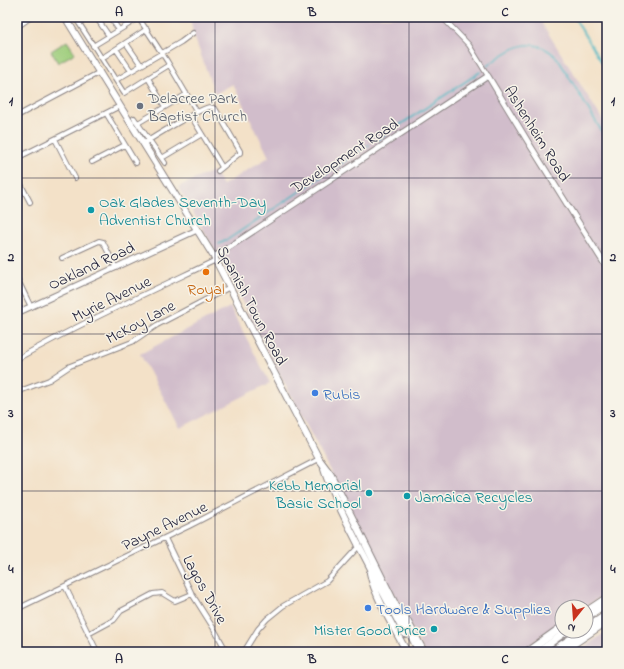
<svg xmlns="http://www.w3.org/2000/svg" width="624" height="669" font-family="'Indie Flower',sans-serif">
<rect width="100%" height="100%" fill="#f7f3e8"/>
<filter id="ink" filterUnits="userSpaceOnUse"><feTurbulence type="fractalNoise" baseFrequency=".025" numOctaves="2"/><feDisplacementMap in="SourceGraphic" scale="8" xChannelSelector="R" yChannelSelector="G"/><feConvolveMatrix kernelMatrix="1 2 1 2 8 2 1 2 1" color-interpolation-filters="sRGB"/></filter>
<filter id="wash" filterUnits="userSpaceOnUse"><feTurbulence type="fractalNoise" baseFrequency=".012" numOctaves="4" result="noise"/><feDisplacementMap in="SourceGraphic" scale="16" xChannelSelector="R" yChannelSelector="G"/><feGaussianBlur stdDeviation="0.9" result="paint"/><feColorMatrix in="noise" values="0 0 0 0 0 0 0 0 0 0 0 0 0 0 0 0 0 1.4 0 .05"/><feComposite in="paint" operator="in"/></filter>
<g filter="url(#wash)">
<rect width="100%" height="100%" fill="#f3e1c8"/>
<!-- industrial -->
<path fill="#d1bdcb" d="M190 17H538L607 127V593L585 607H562V622L541 636 522 652H424L219 257 178 187 213 171 223 185 269 157 233 84 215 94 193 33Z
M230 307 270 383 180 428 140 354Z
M607 631V652H577Z"/>
<!-- green -->
<path fill="#9ecd7c" stroke="#60785c" d="M67 41 75 53 58 63 51 51Z"/>
<g fill="none" stroke-linecap="round" stroke-linejoin="round">
<!-- stream -->
<path stroke="#48b6c2" stroke-width="1.5" d="M574 17 607 71
M487 66C510 48 534 32 558 59L607 140
M377 140 480 72
M219 244 227 240 369 145"/>
</g>
</g>
<g filter="url(#ink)">
<g fill="none" stroke-linecap="round" stroke-linejoin="round">
<defs>
<path id="minor" d="M75 17 124 93 148 78 165 107 138 123
M96 17 109 36
M110 17 119 30
M138 17 167 61 197 112
M442 17 469 45 488 76
M79 23 88 17
M17 27 31 17
M126 43 141 65
M93 46 139 18
M116 49 131 71
M102 58 147 29
M148 78 169 65
M116 80 181 42 193 33
M165 107 187 94
M106 113 136 163
M17 116 100 72
M191 116 222 167
M134 118 165 163
M55 139 75 178
M143 144C152 138 204 106 210 107 213 107 214 108 216 110L240 151V153L218 171
M17 158 120 106
M162 158 202 134
M92 162 125 145
M17 177 30 202
M62 258 99 241 103 242 116 268
M17 278 31 307
M17 359C81 323 149 292 216 260
M17 392 49 380 70 366 132 342 157 325 230 287
M165 538 192 594 214 629 227 652
M65 586 96 649
M17 609 189 526 319 459
M88 634 114 620 121 611 153 594 162 593 175 601 192 594
M242 652 245 650 258 629 267 619 283 606 327 581 359 546"/>
<path id="tertiary" d="M214 257 488 76 530 145 607 268
M17 313 197 230"/>
<path id="secondary" d="M65 17 120 106 214 257 319 459 331 475 338 489 419 652
M324 469C332 495 346 520 358 544 374 574 389 605 405 634
M370 573C374 595 396 632 407 652
M402 611 424 652"/>
<path id="primary" d="M586 618 607 603
M586 628 607 614
M538 652 567 631
M550 652 582 631"/>
<path id="trunk" d="M586 612 607 598
M527 652 562 627
M561 652 607 621"/>
</defs>
<!-- minor casing -->
<use href="#minor" stroke="#8a8282" stroke-width="6"/>
<!-- tertiary casing -->
<use href="#tertiary" stroke="#8a8282" stroke-width="7"/>
<!-- secondary casing -->
<use href="#secondary" stroke="#8a8282" stroke-width="8"/>
<!-- primary casing -->
<use href="#primary" stroke="#8a8282" stroke-width="8"/>
<!-- trunk casing -->
<use href="#trunk" stroke="#8a8282" stroke-width="9"/>
<!-- minor -->
<use href="#minor" stroke="#fff" stroke-width="4"/>
<!-- tertiary -->
<use href="#tertiary" stroke="#fff" stroke-width="5"/>
<!-- secondary -->
<use href="#secondary" stroke="#fff" stroke-width="6"/>
<!-- primary -->
<use href="#primary" stroke="#fff" stroke-width="6"/>
<!-- trunk -->
<use href="#trunk" stroke="#fff" stroke-width="7"/>
</g>
</g>
<!-- grid -->
<path fill="none" stroke="#22223b" stroke-width="1" stroke-opacity="0.55" d="M215 17V652M409 17V652M17 178H607M17 334H607M17 491H607"/>
<!-- markers -->
<circle fill="#6b7280" stroke="#f7f3e8" stroke-width="1.5" cx="140" cy="106" r="4"/>
<g fill="#0f9aa8" stroke="#f7f3e8" stroke-width="1.5">
<circle cx="91" cy="210" r="4"/>
<circle cx="369" cy="493" r="4"/>
<circle cx="407" cy="496" r="4"/>
<circle cx="434" cy="629" r="4"/>
</g>
<circle fill="#e8710a" stroke="#f7f3e8" stroke-width="1.5" cx="206" cy="272" r="4"/>
<g fill="#3f7fe0" stroke="#f7f3e8" stroke-width="1.5">
<circle cx="315" cy="393" r="4"/>
<circle cx="368" cy="608" r="4"/>
</g>
<g text-anchor="middle" stroke-width="3" stroke-linejoin="round" paint-order="stroke">
<!-- worship labels -->
<g font-size="16" fill="#5b616d" stroke="#f7f3e8" text-anchor="start">
<text x="148" y="103">Delacree Park<tspan x="148" dy="18">Baptist Church</tspan></text>
</g>
<!-- street labels -->
<g font-size="16" fill="#22223b" stroke="#f7f3e8">
<text transform="translate(538 133) rotate(58)" y="6">Ashenheim Road</text>
<text transform="translate(344 155) rotate(-33)" y="6">Development Road</text>
<text transform="translate(91 265) rotate(-25)" y="6">Oakland Road</text>
<text transform="translate(111 298) rotate(-26)" y="6">Myrie Avenue</text>
<text transform="translate(253 305) rotate(62)" y="6">Spanish Town Road</text>
<text transform="translate(140 321) rotate(-28)" y="6">McKoy Lane</text>
<text transform="translate(164 525) rotate(-26)" y="6">Payne Avenue</text>
<text transform="translate(206 589) rotate(61)" y="6">Lagos Drive</text>
</g>
<!-- culture labels -->
<g font-size="16" fill="#0d838f" stroke="#f7f3e8" text-anchor="start">
<text x="99" y="207">Oak Glades Seventh-Day<tspan x="99" dy="18">Adventist Church</tspan></text>
<text x="361" y="490" text-anchor="end">Kebb Memorial<tspan x="361" dy="18">Basic School</tspan></text>
<text x="415" y="502">Jamaica Recycles</text>
<text x="426" y="635" text-anchor="end">Mister Good Price</text>
</g>
<!-- food labels -->
<g font-size="16" fill="#c56008" stroke="#f7f3e8">
<text x="206" y="294">Royal</text>
</g>
<!-- shop labels -->
<g font-size="16" fill="#366cbe" stroke="#f7f3e8" text-anchor="start">
<text x="323" y="399">Rubis</text>
<text x="376" y="614">Tools Hardware &amp; Supplies</text>
</g>
</g>
<!-- margin -->
<rect width="624" height="669" fill="none" stroke="#f7f3e8" stroke-width="44"/>
<!-- north arrow -->
<g transform="translate(574 619) rotate(197)"><circle r="19" fill="#f7f3e8" stroke="#a29fa3"/>
<path d="M0-3L7 15L0 10L-7 15Z" fill="#c8321e"/>
<text y="-6" font-size="11" font-weight="bold" text-anchor="middle" fill="#22223b">N</text>
</g>
<rect x="22" y="22" width="580" height="625" fill="none" stroke="#22223b" stroke-width="1.5"/>
<g font-size="13" text-anchor="middle" font-weight="bold" fill="#22223b">
<text x="119" y="16">A</text>
<text x="312" y="16">B</text>
<text x="505" y="16">C</text>
<text x="11" y="105">1</text>
<text x="613" y="105">1</text>
<text x="11" y="261">2</text>
<text x="613" y="261">2</text>
<text x="11" y="417">3</text>
<text x="613" y="417">3</text>
<text x="11" y="573">4</text>
<text x="613" y="573">4</text>
<text x="119" y="663">A</text>
<text x="312" y="663">B</text>
<text x="505" y="663">C</text>
</g>
</svg>
